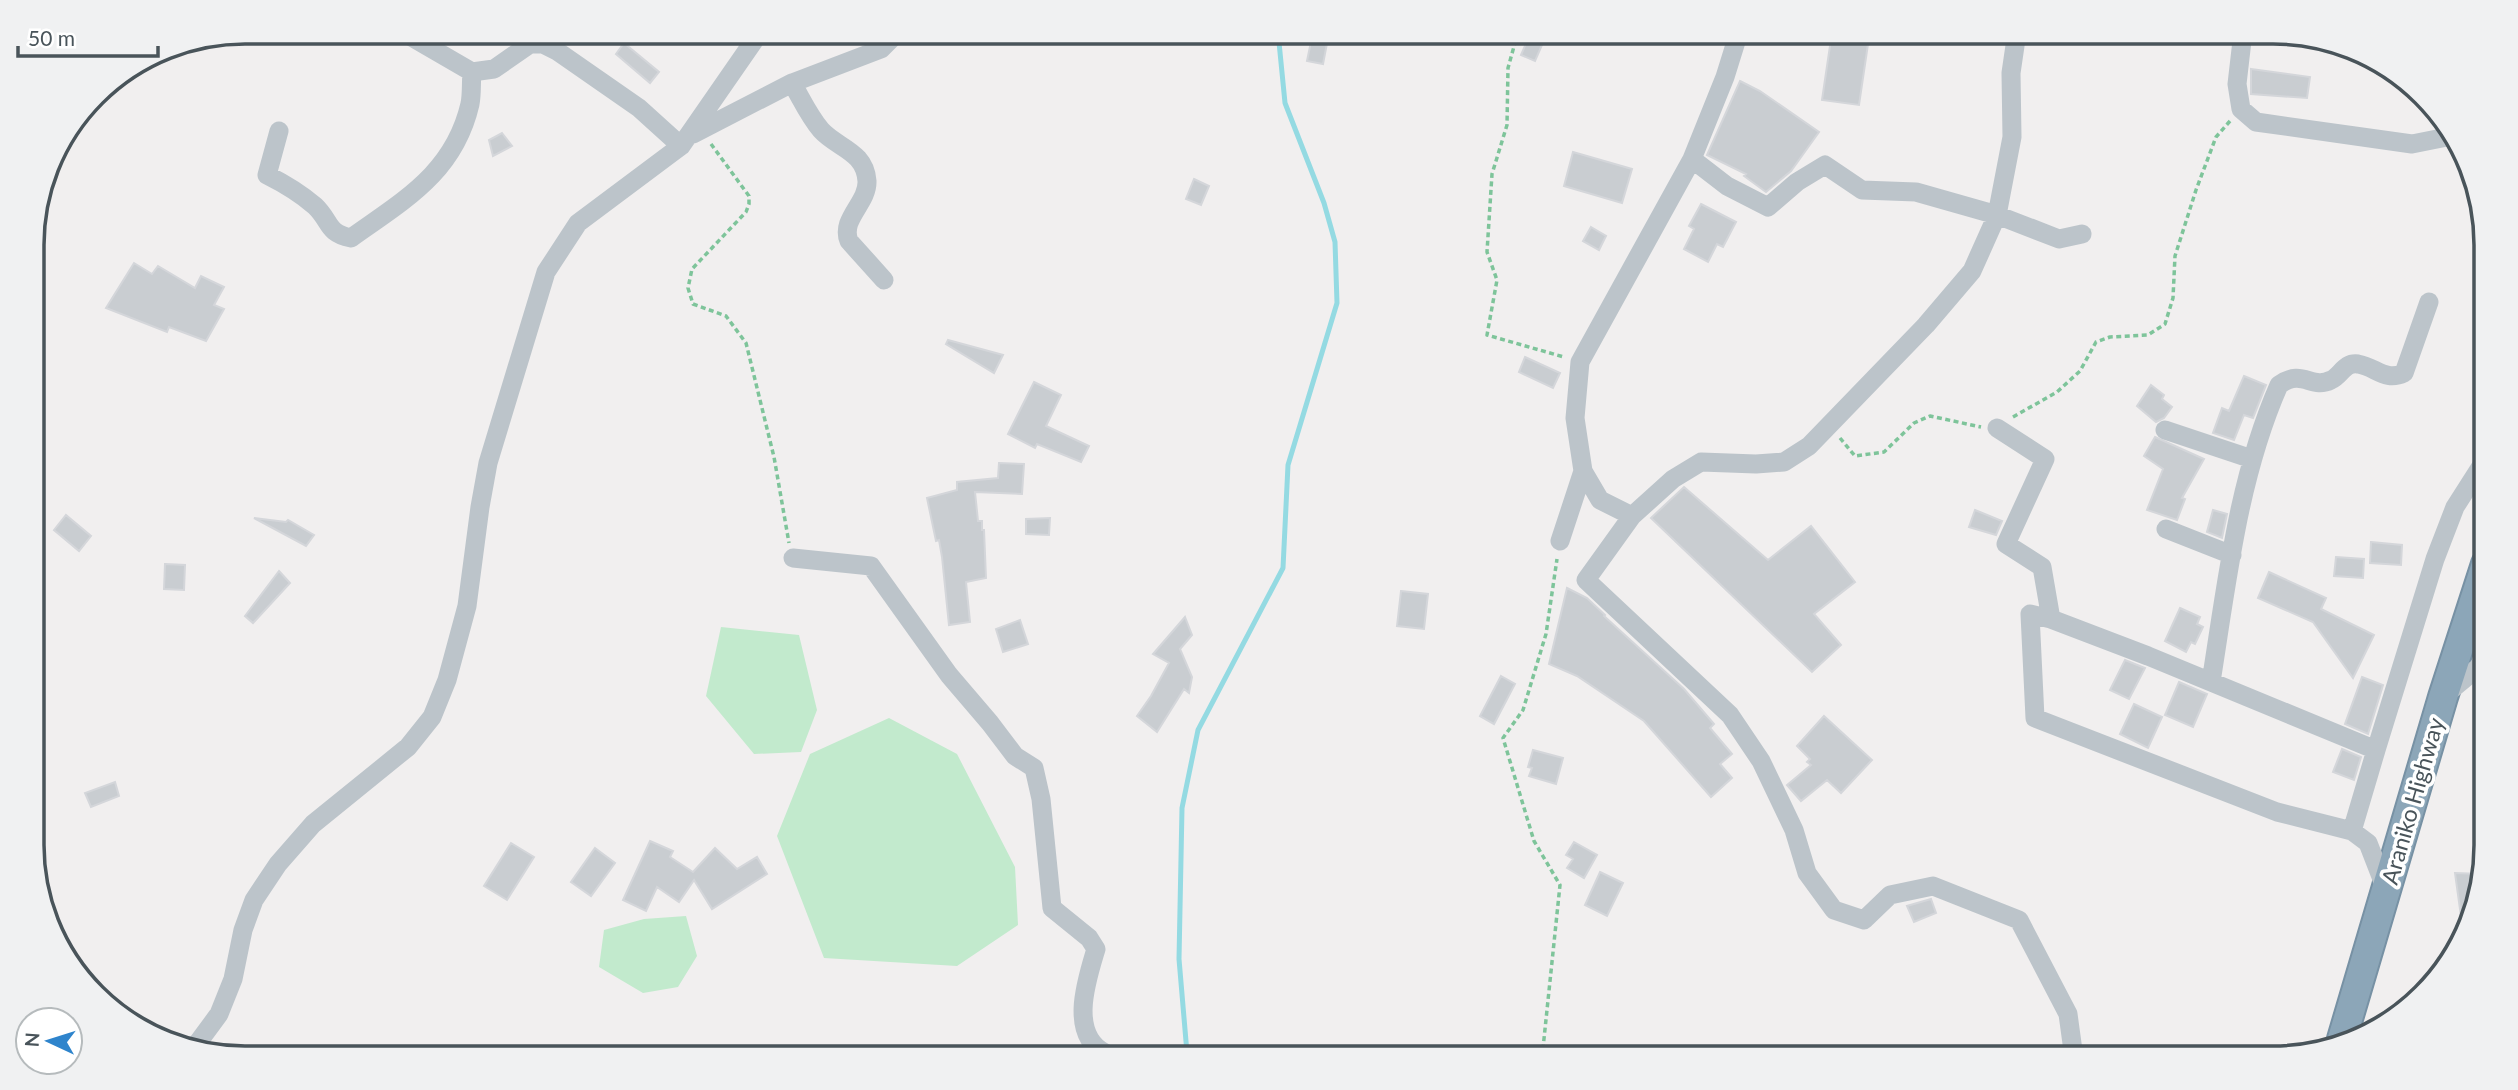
<svg xmlns="http://www.w3.org/2000/svg" width="2518" height="1090" font-family="Lato,sans-serif">
<rect width="100%" height="100%" fill="#f1efef"/>
<!-- green -->
<path fill="#c2eacd" d="M721 627 799 635 817 710 801 752 754 754 706 696Z
M889 718 957 754 1015 867 1018 925 957 966 824 958 777 836 810 754Z
M686 916 697 956 678 987 643 993 599 967 604 930 644 919Z
M614 1046 669 1050 670 1058H609Z"/>
<g fill="none" stroke-linecap="round" stroke-linejoin="round">
<!-- stream -->
<path stroke="#94dae2" stroke-width="5" d="M1187 1053 1179 959 1182 808 1198 730 1283 568 1288 465 1337 303 1335 242 1324 203 1285 103 1278 32"/>
</g>
<!-- building -->
<path fill="#c9cdd1" stroke="#d4d6da" stroke-width="2" d="M1313 32 1329 33 1323 64 1307 61Z
M1531 32 1545 38 1535 61 1521 55Z
M1831 39 1868 44 1859 105 1822 100Z
M624 43 659 72 650 83 616 54Z
M2251 69 2310 77 2307 98 2251 94Z
M1740 81 1760 91 1819 132 1791 171 1766 192 1744 176 1746 174 1707 155Z
M502 133 512 146 493 156 489 140Z
M1573 152 1632 169 1622 203 1564 186Z
M1194 179 1209 186 1201 205 1186 199Z
M1701 204 1736 222 1723 247 1717 244 1708 262 1684 249 1694 229 1689 226Z
M1591 227 1606 236 1599 250 1583 241Z
M134 263 152 274 158 266 195 288 201 276 224 287 214 305 224 309 206 341 169 327 167 332 106 308Z
M948 340 1003 355 994 373 946 344Z
M1525 357 1560 373 1553 388 1519 372Z
M2244 376 2266 385 2253 418 2244 415 2234 440 2213 433 2222 408 2229 411Z
M1034 382 1061 395 1046 426 1089 446 1081 462 1037 444 1035 448 1008 434Z
M2151 385 2164 395 2162 399 2172 407 2164 418 2156 422 2137 406Z
M2155 437 2204 459 2182 498 2185 499 2177 520 2147 510 2163 469 2144 456Z
M999 463 1024 464 1022 494 975 492 978 521H982V530H984L986 578 966 582 970 622 949 625 942 557 939 540 936 541 927 498 957 490V482L998 478Z
M1684 487 1768 560 1811 526 1855 582 1814 614 1841 645 1812 672 1651 518Z
M1975 510 2002 521 1996 535 1969 527Z
M2213 510 2227 514 2222 538 2207 532Z
M66 515 91 536 79 551 54 530Z
M254 518 286 522 288 520 314 535 306 546Z
M1050 518 1049 535 1026 534V519Z
M2371 542 2402 545 2401 565 2370 563Z
M2336 557 2364 559 2363 578 2334 576Z
M165 564 185 565 184 590 164 589Z
M279 571 290 583 253 623 245 616Z
M2269 572 2326 598 2321 609 2374 635 2353 678 2313 622 2258 598Z
M1567 588 1587 598 1605 615 1604 616 1684 689 1714 724 1710 728 1732 754 1720 764 1732 778 1711 797 1644 721 1577 676 1549 664Z
M1401 591 1428 594 1424 629 1397 626Z
M2180 608 2200 617 2197 624 2203 627 2195 644 2191 642 2186 652 2165 641Z
M1185 617 1192 635 1180 649 1192 677 1189 693 1184 689 1157 732 1137 716 1151 696 1169 663 1153 654Z
M1020 620 1028 644 1003 652 996 629Z
M2125 660 2145 668 2129 699 2110 690Z
M1501 676 1515 684 1494 724 1480 716Z
M2362 677 2383 685 2368 734 2345 724Z
M2179 682 2207 694 2193 727 2165 715Z
M2134 704 2162 717 2148 748 2120 734Z
M1824 716 1872 760 1841 793 1827 780 1801 801 1787 785 1811 765 1807 762 1810 759 1797 746Z
M2342 749 2361 757 2354 780 2333 772Z
M1533 750 1563 758 1556 784 1529 776 1532 768 1528 767Z
M115 782 119 796 91 807 85 793Z
M650 841 673 851 670 857 693 872 715 848 737 869 757 857 767 874 712 909 694 880 679 902 657 887 646 911 623 900Z
M1574 842 1597 855 1584 878 1567 868 1573 859 1566 855Z
M511 843 534 857 507 900 484 886Z
M595 848 615 863 591 896 571 882Z
M1600 872 1623 883 1607 916 1585 905Z
M2455 873 2481 874 2470 927 2464 938Z
M1931 899 1936 913 1914 922 1907 906Z"/>
<g fill="none" stroke-linecap="round" stroke-linejoin="round">
<defs>
<path id="highway" d="M2342 1039 2443 697 2486 564"/>
</defs>
<!-- highway casing -->
<use href="#highway" stroke="#7791a4" stroke-width="32"/>
<!-- path -->
<path stroke="#7ec49a" stroke-width="3.5" stroke-dasharray="5 3.5" stroke-linecap="butt" d="M1518 32 1508 68 1507 125 1492 174 1487 252 1497 280 1487 335 1564 357
M711 144 749 196V204L746 212 692 269 688 288 693 304 726 316 746 343 774 457 789 543
M2013 417 2057 392 2080 371 2096 342 2110 337 2148 335 2165 324 2173 298 2175 256 2196 190 2216 137 2230 121
M1840 438 1855 456 1884 452 1914 423 1930 416 1981 427
M1542 1058 1560 885 1534 841 1503 738 1523 710 1546 634 1557 559"/>
<!-- minor -->
<path stroke="#bcc4ca" stroke-width="19" d="M403 32 472 72 494 69 530 44H543L557 51 639 108 681 146
M2243 32 2237 84 2241 109 2256 122 2412 144 2452 136
M792 83C801 98 809 116 821 130 837 148 865 151 867 181 868 203 840 219 849 241L884 280
M279 131 267 175C285 184 300 193 315 206 331 221 326 233 351 238 404 200 454 173 470 104 472 94 471 82 472 72
M693 134 792 83 881 49 898 32
M1692 159 1727 186 1768 207 1797 182 1825 165 1862 190 1916 192 1997 215 2059 239 2082 234
M1997 428 2045 459 2006 544 2042 567 2051 619 2030 614 2035 718 2277 812 2352 831
M2165 430 2252 459
M1583 471 1600 500 1632 516 1586 580 1730 715 1761 761 1794 830 1807 873 1834 910 1864 920 1890 895 1933 886 2019 920 2068 1014 2074 1058
M1632 516 1673 479 1701 462 1756 464 1784 462 1809 446 1926 325 1972 271 1997 215 2012 137 2011 73 2017 32
M2166 529 2232 555
M1560 541 1583 471 1575 418 1580 362 1692 159 1725 77 1739 32
M793 558 871 566 949 675 990 723 1015 756 1034 768 1041 799 1052 908 1089 938 1096 949C1087 979 1068 1034 1105 1053 1120 1062 1142 1056 1158 1056 1173 1056 1187 1057 1202 1058
M2051 619 2148 656 2376 750 2352 831 2368 843 2387 892
M2211 682C2227 582 2238 478 2279 385 2303 368 2311 390 2331 380 2341 376 2344 362 2358 364 2376 367 2385 382 2404 373L2429 302
M2446 694 2486 661
M2376 750 2435 559 2455 507 2485 460
M194 1048 219 1014 233 979 243 930 254 900 278 864 313 824 408 747 432 717 447 680 467 606 480 507 488 463 546 272 578 223 681 146 760 32"/>
<!-- highway -->
<use href="#highway" stroke="#8ca6b8" stroke-width="28"/>
</g>
<g text-anchor="middle" stroke-width="7" stroke-linejoin="round" paint-order="stroke">
<!-- street labels -->
<g font-size="23" fill="#49545a" stroke="#fff">
<text transform="translate(2413 801) rotate(-74)" y="8">Araniko Highway</text>
</g>
</g>
<!-- crop -->
<path d="M0 0H2518V1090H0ZM245 44H2273A201 201 0 0 1 2474 245V845A201 201 0 0 1 2273 1046H245A201 201 0 0 1 44 845V245A201 201 0 0 1 245 44Z" fill="#f0f1f2" fill-rule="evenodd"/>
<path fill="none" stroke="#49545a" stroke-width="3.5" d="M245 44H2273A201 201 0 0 1 2474 245V845A201 201 0 0 1 2273 1046H245A201 201 0 0 1 44 845V245A201 201 0 0 1 245 44Z"/>
<!-- north arrow -->
<g transform="translate(49 1041) rotate(274)"><circle r="33" fill="#ffffff" stroke="#b6bbbd" stroke-width="2"/>
<path d="M0-5L12 26L0 18L-12 26Z" fill="#2e84cc"/>
<text y="-10" font-size="19" font-weight="bold" text-anchor="middle" fill="#49545a">N</text>
</g>
<!-- scale -->
<path d="M18 46v10h140v-10" fill="none" stroke="#49545a" stroke-width="3.5"/>
<text x="28" y="46" font-size="21" fill="#49545a" stroke="#ffffff" stroke-width="5" paint-order="stroke">50 m</text>
</svg>
